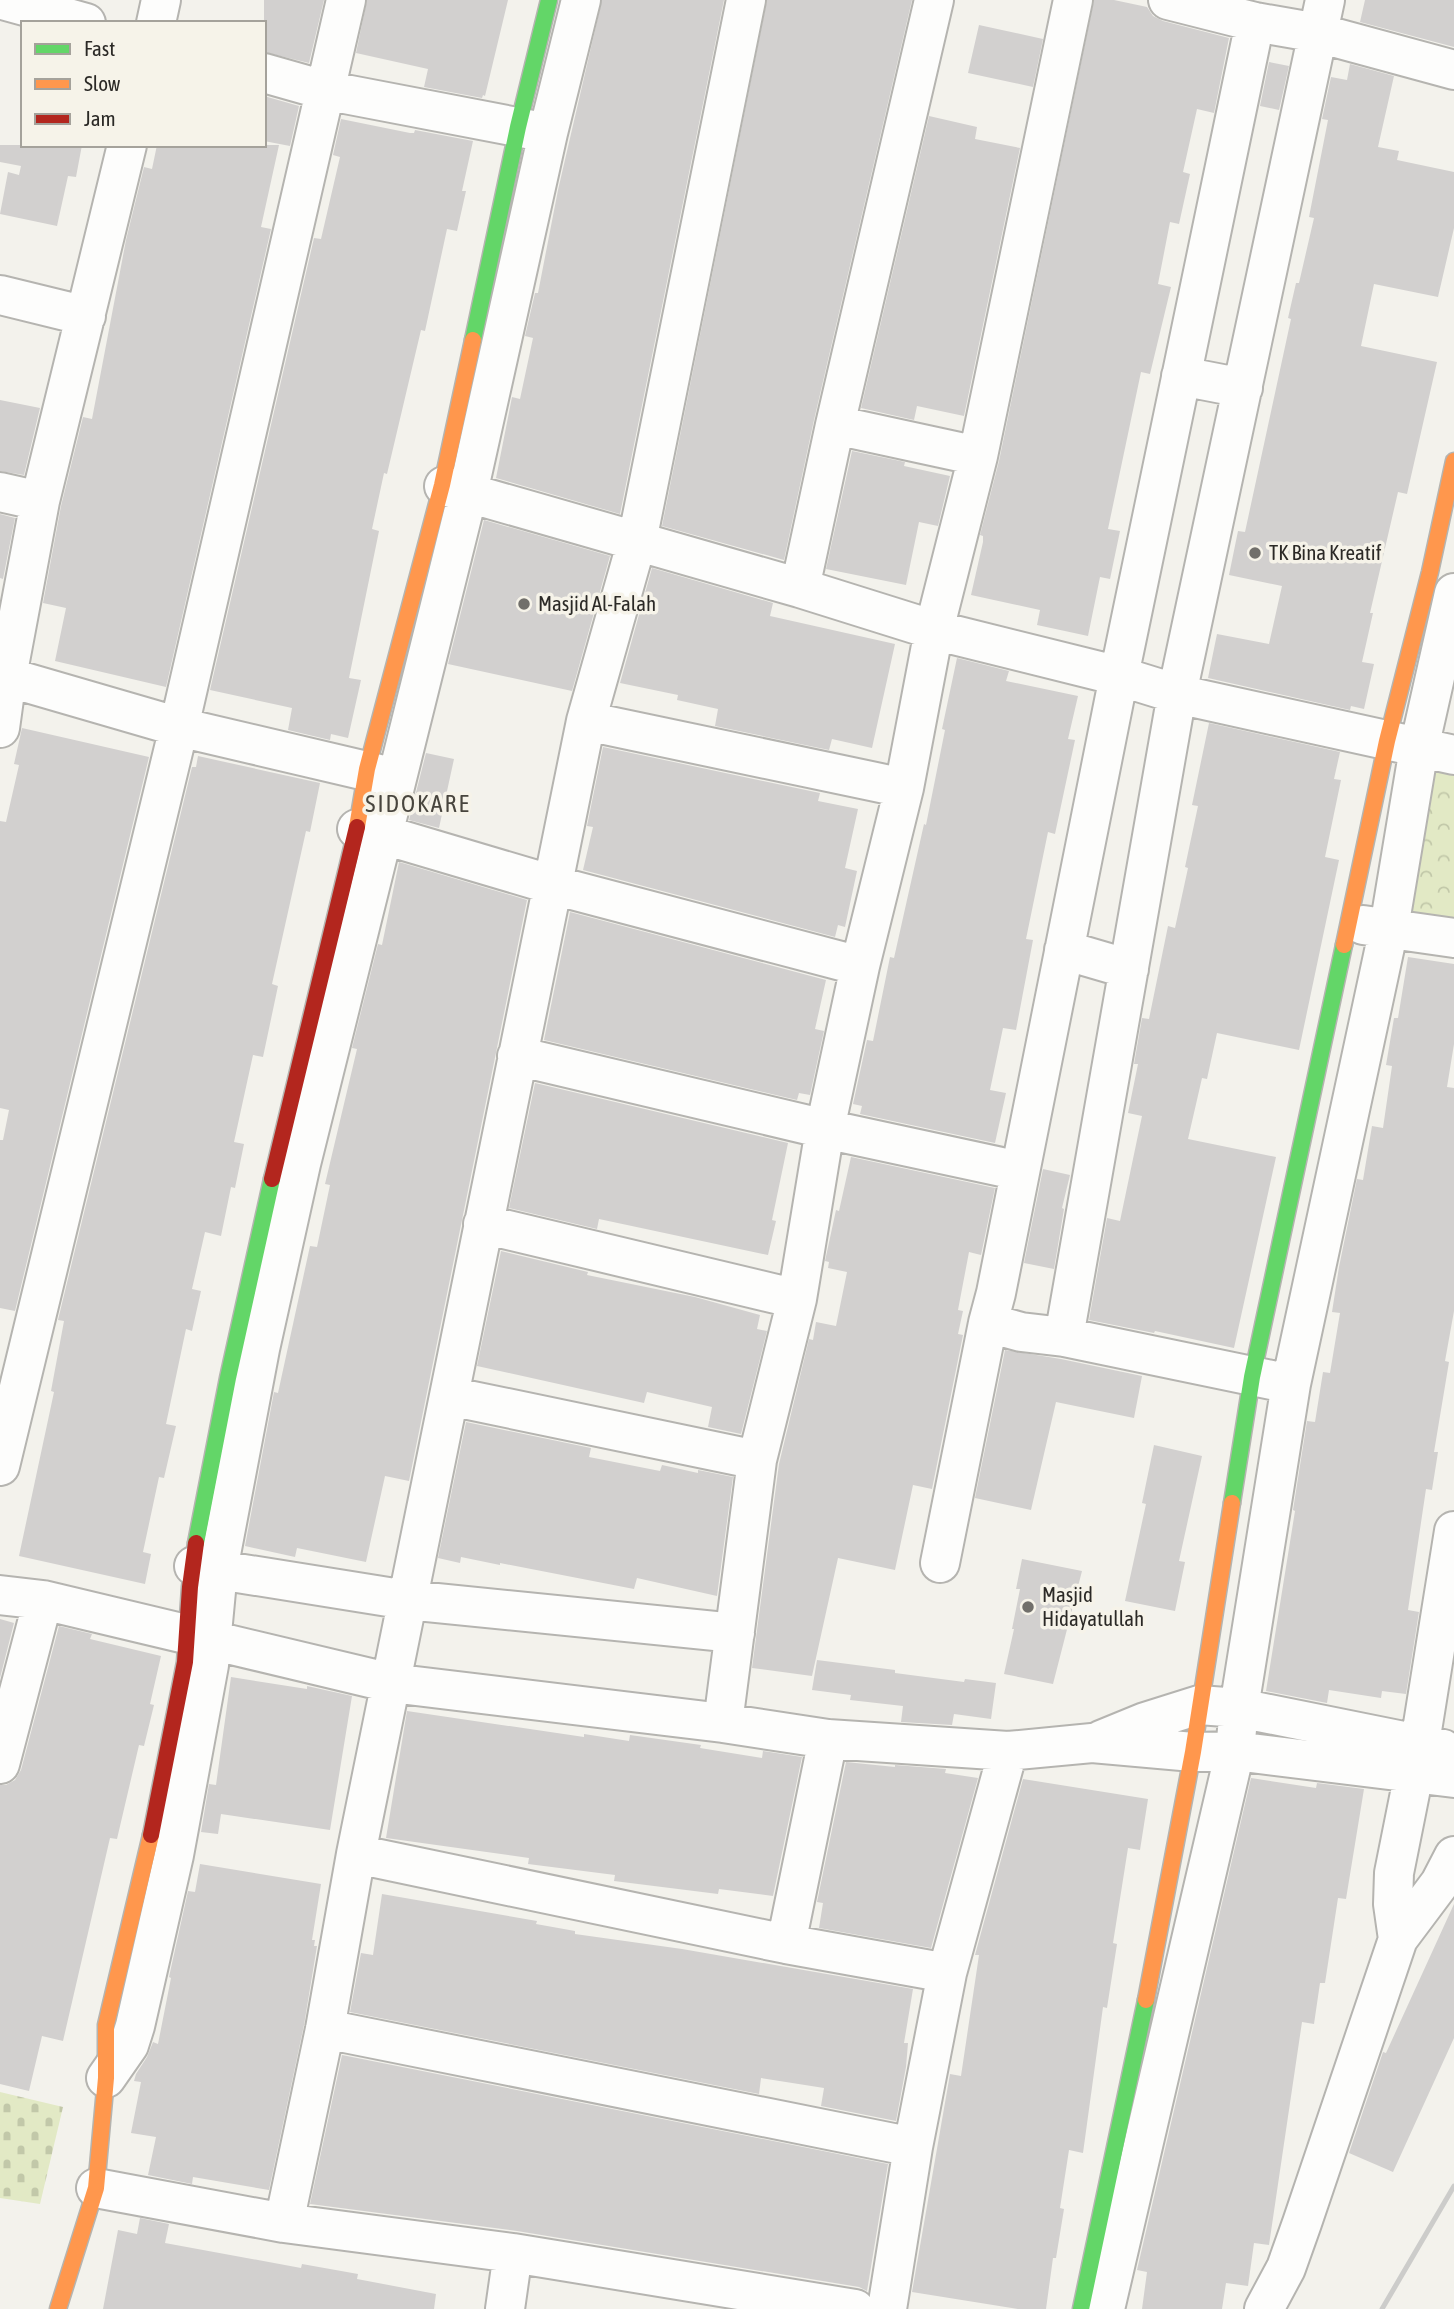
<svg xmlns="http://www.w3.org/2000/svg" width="1454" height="2309" font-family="'Asap Condensed',sans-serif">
<defs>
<pattern id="forest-crowns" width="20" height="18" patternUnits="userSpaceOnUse" patternTransform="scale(1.75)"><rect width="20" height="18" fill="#e2e9c5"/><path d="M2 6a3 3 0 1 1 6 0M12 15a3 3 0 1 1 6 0" fill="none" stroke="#c2c8a9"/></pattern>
<pattern id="cemetery-stones" width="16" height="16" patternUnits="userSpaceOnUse" patternTransform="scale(1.75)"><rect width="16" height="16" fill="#e2e9c5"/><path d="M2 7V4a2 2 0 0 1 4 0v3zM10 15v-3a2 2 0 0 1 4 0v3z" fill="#c2c8a9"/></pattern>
</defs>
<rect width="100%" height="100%" fill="#f3f2ec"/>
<!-- forest -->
<path fill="url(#forest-crowns)" d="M1422 763 1454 770V920L1397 910Z"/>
<!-- cemetery -->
<path fill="url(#cemetery-stones)" d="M0 2092 63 2107 40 2204 0 2198Z"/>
<!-- building -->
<path fill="#d2d0cf" d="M264 0H324L309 63 264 52Z
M367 0H508L485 96 483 95 482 98 424 87 428 69 356 53Z
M602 0H724L620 514 496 478 512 397 520 399 533 338 525 336 535 293H538L558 190Z
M767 0H912L814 420 784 560 662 526Z
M1094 0H1114L1147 7 1153 16 1163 21 1229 38 1214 113 1197 109 1183 172 1190 174 1179 224 1170 222 1158 284 1171 287 1150 374 1141 372 1108 529 1120 531 1110 579 1100 577 1088 636 1037 625 1040 610 971 595 983 542V536L980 535 999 461Z
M1365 0H1454V47L1360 22Z
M979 25 1043 39 1033 87 968 73Z
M1269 62 1289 66 1279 110 1260 106Z
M1350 64 1394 76 1378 147 1399 151 1397 160 1454 172V228L1438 297 1374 284 1361 346 1437 362 1407 494 1398 492 1370 613H1373L1362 662 1374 664 1364 709 1351 706 1350 710 1208 678 1217 634 1269 644 1282 586 1229 575 1238 531 1245 532 1291 319 1288 318 1296 283H1299L1314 218 1309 217 1328 120 1322 119 1331 77 1347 80Z
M264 96 299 106 290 146 264 141Z
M929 116 977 127 975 139 1020 148 964 416 917 406 914 420 861 408Z
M341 119 410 133H414L415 130 473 141 462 191H466L457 231 447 229 425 331 421 330 387 474 384 473 372 529 379 531 349 678 361 680 348 738 331 734 330 740 288 730 292 708 210 690 314 238 321 239 340 157 333 155Z
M0 145H82L76 177 68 176 57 226 0 214 8 172 19 175 21 166 0 162Z
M157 145H279L261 227 271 229 166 687 55 661 66 608 43 603 61 506 83 417 92 419 126 240 144 167 152 169Z
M0 400 40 408 24 475 0 471Z
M852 451 905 462 904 466 950 476 938 526 919 522 906 585 826 569Z
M0 514 15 518 3 579 0 578Z
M484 520 610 556 572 691 448 664Z
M652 568 773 603 770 616 895 644 872 748 832 739 829 750 715 726 718 709 677 700 678 695 620 683Z
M957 658 1009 671 1006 681 1078 696 1068 739 1075 740 1055 834 1048 832 1026 939 1033 940 1016 1030 1003 1028 990 1090 1006 1093 995 1143 860 1114 862 1106 853 1104 867 1040 873 1041 890 957 894 958 924 824 926 825 945 730 942 729Z
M1209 723 1340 752 1334 779 1341 780 1325 857 1339 860 1299 1050 1217 1033 1207 1079 1202 1078 1188 1139 1276 1157 1234 1348 1155 1331 1154 1333 1089 1320 1107 1218 1120 1221 1142 1116 1128 1113 1138 1064H1134L1142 1018 1149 1019 1168 926 1175 928 1188 868 1185 867 1198 806 1192 805Z
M22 728 149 757 15 1311 0 1308V1140H3L9 1110 0 1108V821L6 822 19 765 14 764Z
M603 747 820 793 818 801 858 809 845 868 857 871 845 927 838 925 835 937 583 870 593 827 587 826Z
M426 753 454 759 439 828 409 820Z
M198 756 320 783 310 832 306 831 272 984 278 986 263 1057 253 1055 234 1142 244 1144 235 1188 231 1187 221 1236 205 1232 192 1289 201 1291 192 1331 186 1329 166 1424 176 1426 164 1478 159 1477 143 1552 151 1554 145 1584 19 1556 54 1392 51 1391 64 1321 58 1320 192 767H196Z
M399 862 527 900 409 1481 385 1476 366 1562 297 1548 295 1557 245 1546 274 1392 278 1393 310 1246 317 1247 330 1185 325 1184 357 1049 352 1048 378 944 382 945Z
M570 912 826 980 815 1029 824 1031 810 1095 799 1093 797 1100 544 1040Z
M1408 957 1454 964V1044L1447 1087 1454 1088V1311L1445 1361 1449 1362 1434 1452H1438L1432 1490 1426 1489 1408 1610 1419 1612 1406 1694 1382 1691 1381 1698 1329 1690 1327 1703 1266 1691 1295 1511 1293 1510 1307 1421 1315 1422 1323 1372 1330 1373 1340 1313 1332 1312 1339 1267 1357 1179 1363 1180 1372 1126 1383 1128 1392 1066 1386 1065 1394 1018H1398Z
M535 1083 788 1143 772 1220 776 1221 768 1255 599 1219 597 1229 509 1208Z
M851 1157 995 1188 981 1255 969 1252 958 1310 963 1311 958 1334 963 1335 932 1489 913 1485 895 1570 838 1558 812 1676 752 1668 779 1464 809 1339 813 1340 816 1322 836 1326 847 1272 828 1268 829 1262 825 1261 836 1210 839 1211Z
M1043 1169 1070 1175 1062 1208 1064 1209 1054 1269 1024 1263Z
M501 1251 588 1272 587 1275 695 1297 760 1315 757 1329 767 1331 741 1434 708 1427 712 1407 647 1392 644 1403 477 1366Z
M1005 1350 1061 1359 1142 1376 1134 1418 1056 1402 1031 1510 975 1498Z
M466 1422 591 1448 589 1457 660 1471 662 1465 698 1473V1470L733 1477 717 1596 637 1578 634 1589 500 1563V1565L461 1557 460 1563 438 1558Z
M1154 1445 1202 1456 1179 1561 1185 1562 1175 1611 1125 1601 1146 1504 1142 1503Z
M1022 1559 1082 1571 1053 1684 1004 1674 1014 1629H1012L1020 1589H1016Z
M0 1619 14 1623 0 1678Z
M59 1626 92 1634 90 1639 161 1656 150 1704 154 1705 144 1746 139 1745 117 1839 110 1838 63 2041 42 2036 29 2091 0 2084V1785H6L15 1780 21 1770Z
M817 1660 895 1670V1673L964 1682 965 1679 996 1683 991 1719 954 1714 952 1725 901 1722 903 1706 850 1700 851 1695 812 1690Z
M231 1677 307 1689V1686L352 1696 330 1830 221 1814 218 1834 201 1832 209 1784 216 1785Z
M407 1711 584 1737V1734L629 1741 630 1735 701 1745 700 1748 762 1758 763 1751 802 1757 773 1896 719 1889 718 1894 614 1881 615 1875 528 1864 529 1858 386 1838Z
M846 1762 895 1767V1765L946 1769 945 1773 978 1778 931 1948 819 1928 823 1903 817 1902Z
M1251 1778 1316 1788 1317 1783 1364 1789 1346 1899 1338 1898 1325 1983H1320L1314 2024 1302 2022 1269 2245 1254 2243 1248 2286 1226 2283 1222 2309H1142L1147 2272 1137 2270Z
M1023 1779 1148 1799 1140 1850 1128 1848 1113 1943 1117 1944 1107 2008 1103 2007 1083 2153 1069 2150 1060 2208 1064 2209 1056 2258H1053L1046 2309H1018L912 2292 950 2074 961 2076 979 1955H975Z
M200 1864 321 1884 312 1940H315L314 1946H317L304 2025 269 2190 193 2177 192 2184 148 2175 156 2137 131 2133 141 2082 134 2081 136 2074 147 2057 153 2042 158 2044 171 1978 169 1977 188 1891 195 1892Z
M382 1894 537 1921 536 1924 575 1931V1934L682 1949 913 1989 904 2043H908L906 2067 896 2121 821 2106 824 2088 761 2078 759 2094 350 2012 361 1953 373 1955Z
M1454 1904V2038L1393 2172 1349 2153 1383 2052 1386 2053Z
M342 2055 888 2164 867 2291 859 2287 517 2231 310 2204Z
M140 2218 169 2224 165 2243 301 2268 302 2264 358 2274 357 2279 436 2294 434 2309H103L118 2230 137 2234Z"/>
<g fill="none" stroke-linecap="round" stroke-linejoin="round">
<defs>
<path id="street" d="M3 0 86 23
M1168 0 1255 22 1318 33 1454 70
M1255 22 1119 676 996 1293 988 1323 1021 1332 1064 1337 1286 1383
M156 23 161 0
M264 73 324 90 548 133
M127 145 40 501 7 677 179 727 396 778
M0 295 86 316
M1181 376 1243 388
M835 425 978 456
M444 486 800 588 934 630 1119 676 1177 694 1454 755
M0 492 40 501
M800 588 835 425 934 0
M0 675 7 677 0 728
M586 721 904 788
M357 829 381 834 553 885 860 966
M1363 925 1454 938
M1064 950 1129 969
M517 1056 825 1129 1020 1171
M483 1224 797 1299
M1064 1337 1177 694 1325 0
M449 1396 757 1460
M0 1466 179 727 346 0
M940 1563 988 1323
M194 1566 407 1600 735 1633
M0 1595 43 1600 391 1683 723 1723 828 1739 1008 1751 1092 1743 1193 1752 1235 1751 1454 1778
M723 1723 757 1460 797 1299 825 1129 860 966 904 788 934 630 978 456 1073 0
M1101 1740 1145 1722 1199 1705 1239 1708 1443 1749
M0 1764 43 1600
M356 1854 786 1944 947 1973
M1398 1939 1393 1904 1394 1873 1420 1743 1454 1531
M786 1944 828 1739
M325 2029 913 2147
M106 2078 129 2045 135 2026 174 1855 209 1665 218 1570 260 1349 301 1164 468 493 548 133 581 0
M96 2188 284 2223 513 2253 855 2309
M284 2223 325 2029 356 1854 586 721 637 541 746 0
M505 2309 513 2253
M887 2309 913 2147 947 1973 1008 1751
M1105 2309 1235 1751 1239 1708 1291 1384 1389 928 1419 748 1454 593
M1264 2309 1286 2268 1302 2223 1398 1939 1440 1883 1454 1856"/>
<path id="fast" d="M473 340 518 127 549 0
M1232 1503 1252 1377 1344 945
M196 1543 228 1378 272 1179
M1081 2309 1146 2000"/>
<path id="slow" d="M357 827 367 769 442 485 473 340
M1344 945 1387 741 1430 572 1454 461
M1146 2000 1193 1752 1232 1503
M58 2309 96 2188 106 2078V2025L151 1835"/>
<path id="jam" d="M272 1179 357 827
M151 1835 185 1662 190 1587 196 1543"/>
</defs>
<!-- street casing -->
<use href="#street" stroke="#b5b4b0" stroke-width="42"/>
<!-- fast casing -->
<use href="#fast" stroke="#b5b4b0" stroke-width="19"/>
<!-- slow casing -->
<use href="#slow" stroke="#b5b4b0" stroke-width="19"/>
<!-- jam casing -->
<use href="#jam" stroke="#b5b4b0" stroke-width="19"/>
<!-- street -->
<use href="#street" stroke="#fdfdfc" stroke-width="38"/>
<!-- fast -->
<use href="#fast" stroke="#63d668" stroke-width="16"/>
<!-- slow -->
<use href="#slow" stroke="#ff974d" stroke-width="16"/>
<!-- jam -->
<use href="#jam" stroke="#b3261e" stroke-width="16"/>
<!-- rail -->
<path stroke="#ccccca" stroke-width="5" d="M1382 2309 1454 2186"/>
</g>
<!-- markers -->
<g fill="#716f6b" stroke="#f6f3e9" stroke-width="2.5">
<circle cx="1255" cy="553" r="7"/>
<circle cx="524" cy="604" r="7"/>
<circle cx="1028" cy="1607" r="7"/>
</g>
<g text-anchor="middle" stroke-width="7" stroke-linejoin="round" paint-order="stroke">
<!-- poi labels -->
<g font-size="21" fill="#2b2926" stroke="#f6f3e9" text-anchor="start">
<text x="1269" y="560">TK Bina Kreatif</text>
<text x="538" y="611">Masjid Al-Falah</text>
<text x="1042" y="1602">Masjid<tspan x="1042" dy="24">Hidayatullah</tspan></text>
</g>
<!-- quarter labels -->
<g font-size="24" letter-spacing="2" fill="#48453e" stroke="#f6f3e9">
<text x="418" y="812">SIDOKARE</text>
</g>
</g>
<!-- legend -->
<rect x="21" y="21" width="245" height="126" fill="#f6f3e9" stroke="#a5a29b" stroke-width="2"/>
<rect x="35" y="44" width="35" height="10" fill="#63d668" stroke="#a5a29b" stroke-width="2"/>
<text x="84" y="56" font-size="21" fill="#2b2926">Fast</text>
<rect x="35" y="79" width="35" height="10" fill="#ff974d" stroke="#a5a29b" stroke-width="2"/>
<text x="84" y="91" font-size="21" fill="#2b2926">Slow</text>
<rect x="35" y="114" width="35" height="10" fill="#b3261e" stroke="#a5a29b" stroke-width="2"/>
<text x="84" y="126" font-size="21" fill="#2b2926">Jam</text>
</svg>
